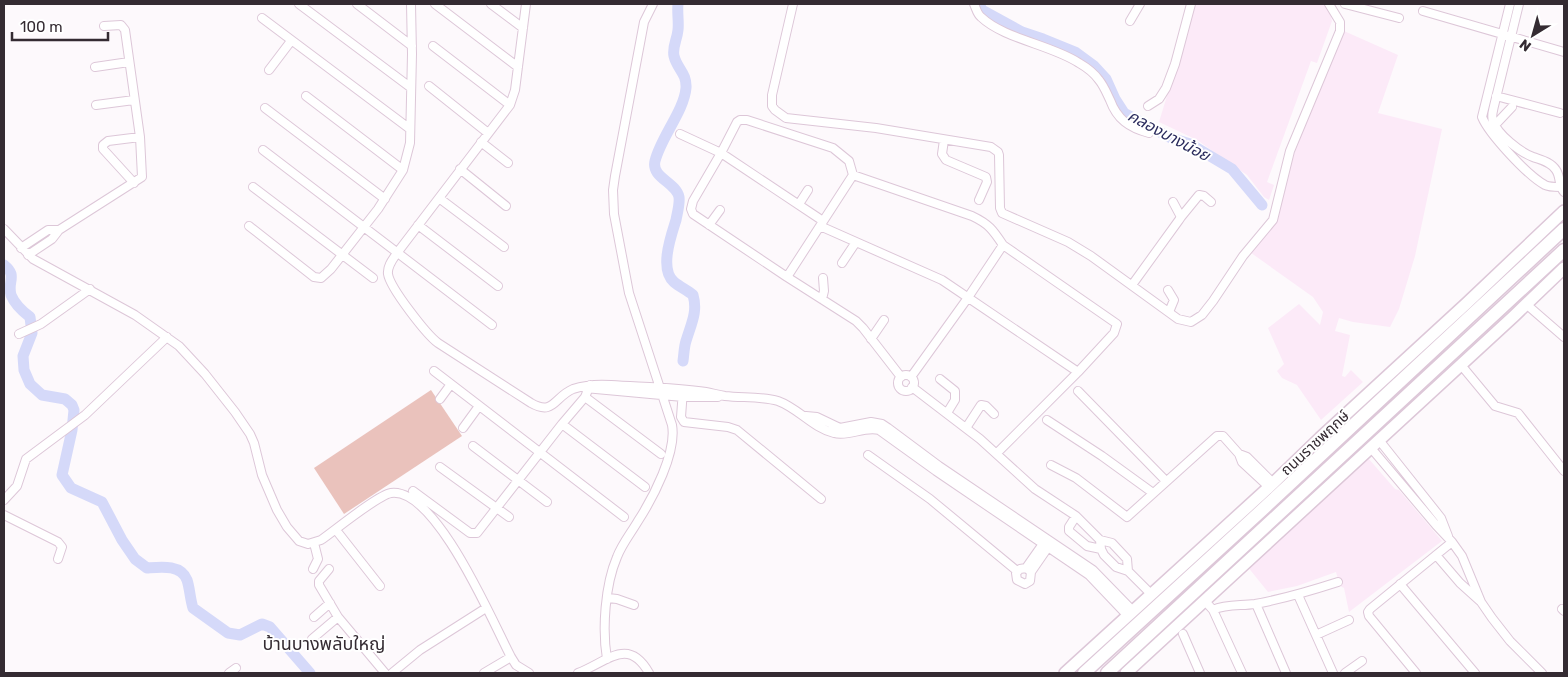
<svg xmlns="http://www.w3.org/2000/svg" width="1568" height="677" font-family="Rubik,'Noto Sans Thai',sans-serif">
<rect width="100%" height="100%" fill="#fdf9fc"/>
<!-- built -->
<path fill="#fceaf8" d="M1195 4H1323L1329 9 1332 21 1317 63 1311 61 1267 182 1274 185 1269 200 1264 197 1247 175 1197 140 1159 122Z
M1344 31 1398 55 1378 113 1442 129 1415 256 1399 309 1390 327 1353 322 1339 318 1335 331 1350 335 1342 376 1345 377 1351 370 1363 382 1321 420 1297 385 1282 378 1277 371 1284 364 1268 328 1299 304 1320 325 1323 312 1313 297 1247 250 1274 220 1295 152 1341 33Z
M1368 458 1395 489 1399 490 1442 541 1349 612 1344 588 1340 586 1336 572 1297 586 1268 592 1247 566Z"/>
<!-- green -->
<path fill="#eac2bc" d="M431 390 462 436 344 514 314 468Z"/>
<g fill="none" stroke-linecap="round" stroke-linejoin="round">
<!-- river -->
<path stroke="#d5d9f9" stroke-width="11" d="M678 4C677 13 679 22 678 30 677 40 672 47 674 56 677 69 687 73 686 88 684 111 661 137 655 161 651 178 676 182 679 197 680 204 677 214 676 220 671 236 659 269 674 282 680 287 687 290 693 295 698 312 691 324 686 341 684 347 684 354 683 361
M979 4 982 10 1022 32 1043 39 1075 52 1094 66 1106 79 1115 99 1124 113 1171 138 1190 144 1232 169 1262 205
M4 265C18 276 7 281 11 295 15 305 22 311 30 317L32 333 23 356 24 370 30 384 42 395 65 399 72 405 74 410 72 430 62 475 71 488 102 502 122 540 135 559 147 568C160 567 181 564 187 580 190 589 190 599 193 608L228 633 240 635 262 624 270 627 310 673"/>
<defs>
<path id="street" d="M299 4 410 87
M357 4 412 46
M435 4 518 67
M491 4 523 28
M526 4 515 90 510 105 397 253C393 259 387 266 388 274 390 288 427 335 438 343L531 403C554 416 554 397 573 389 585 385 598 384 611 385 642 387 675 387 706 392 712 393 718 395 725 396 742 398 761 396 778 401 798 408 813 428 834 433 849 437 864 426 879 430L936 471 1089 575 1128 616
M793 4 772 95V106L775 110 786 118 876 128 991 147 998 152 999 155 1000 208 1002 213 1068 242 1091 256 1178 319 1191 322 1202 315 1213 301 1243 256 1273 220 1290 151 1340 31V22L1329 4
M974 4C976 8 977 14 981 17 1004 39 1052 45 1079 63 1086 67 1094 73 1099 80 1104 86 1107 94 1110 100 1117 119 1129 128 1149 133
M1345 4 1399 18
M1510 4 1482 117C1489 134 1528 176 1545 185 1549 187 1555 187 1560 187
M1519 4 1494 106C1493 111 1491 116 1493 121 1498 135 1520 152 1533 157 1541 160 1551 162 1556 170 1561 177 1558 185 1564 192
M1423 11 1564 52
M262 18 410 129
M1130 21 1140 4
M433 46 510 105
M95 67 129 62
M269 70 291 41
M429 86 488 133
M306 96 403 170
M1496 96 1560 113
M96 105 134 100
M1148 106 1159 99 1166 88 1175 64 1191 4
M265 108 385 199
M1495 125 1512 107
M680 134 721 153 823 221
M944 140 942 154 946 160 986 177 987 182 979 200
M481 142 508 163
M263 150 492 325
M460 169 506 206
M134 183 103 149V145L108 141 140 137
M253 187 373 278
M439 198 504 247
M799 204 808 190
M1181 217 1199 195 1204 196 1211 202
M418 225 498 286
M709 225 720 210
M249 226 314 277 321 278 331 269 378 209 403 170 410 143 412 54 411 4
M820 226 942 280 1078 372
M4 229 33 259 135 315 179 346 205 374 235 412 250 434 254 443 262 475 277 510 287 527 299 541 308 544 321 540C334 531 378 495 391 493 436 487 493 623 511 657L516 665 529 673
M21 248 48 230H59
M28 255 52 239 59 230 142 177 140 137 125 30 121 25 104 26
M842 263 856 242
M787 277 853 175
M1132 285 1179 220 1181 217 1173 202
M1168 290 1174 300 1169 312
M822 299 824 291 823 278
M1526 304 1564 337
M19 334 41 324 90 289
M871 339 884 320
M1461 365 1495 406 1518 413 1564 471
M434 371 624 517
M898 383a8 8 0 1 1 16 0a8 8 0 1 1-16 0Z
M901 377 863 328 856 321 787 277 693 214 691 209 693 201 721 153 737 122 740 120H747L833 148 849 161 853 175 972 216C989 224 993 230 1003 245L1117 324 1114 333 1078 372 997 453
M911 377 967 299 1003 245
M940 379 955 391V400L947 413
M912 387 980 439 1035 489 1076 516 1100 540 1112 543 1127 559 1128 571
M585 388 683 397H718
M683 390 681 417 684 422 728 427 737 430 821 499
M1078 391 1166 481
M585 397 661 454
M440 399 451 384
M806 416 817 417 840 428 871 422 882 424 888 428 939 466 1093 570 1133 611
M1047 420 1102 456 1153 493
M562 424 645 487
M463 428 479 406
M966 428 981 405 986 406 994 414
M1379 440 1441 518 1448 536
M473 446 547 502
M1371 448 1436 525 1452 542 1462 556 1481 602 1492 618 1510 641 1542 673
M868 455 930 499 1017 571
M1051 465 1076 478 1127 517 1217 436H1223L1239 454
M440 467 509 517
M1269 487 1242 462 1239 454 1247 457 1273 483
M413 491 470 533H477L562 424 585 397 590 385
M4 500 17 486 26 459 85 415 167 337
M4 515 58 542 62 547 58 559
M1076 516 1069 527V531L1087 546 1101 549
M336 530 380 586
M1100 540 1101 549 1104 555 1116 567 1128 571 1151 594
M1436 555 1460 583 1480 601
M1026 568 1045 541
M313 569 318 559 314 543
M329 569 319 581V585L338 617 385 673
M1031 572 1026 568 1020 569 1016 573 1017 580 1025 584 1030 581 1031 572 1051 543
M1400 584 1475 673
M1298 595 1333 673
M608 598 617 599 634 605
M1205 601 1213 610 1242 673
M1256 604 1286 673
M1562 609 1564 611
M1213 610C1226 604 1240 606 1255 604 1283 599 1310 591 1338 582
M314 617 330 603
M1183 634 1200 673
M1316 635 1349 620
M312 639 338 617
M607 659C602 629 605 585 617 557 622 544 631 533 638 521 653 498 677 452 672 425L629 293 614 214 613 190 615 176 644 22 653 4
M229 673 236 668
M392 673 420 650 486 608
M484 673 511 657
M578 673C607 662 628 636 649 673
M1345 673 1362 661
M1416 673 1369 616 1368 612 1370 609 1452 542"/>
<path id="secondary" d="M1065 673 1267 489 1320 438 1467 303 1564 211
M1126 673 1514 316 1564 268"/>
<path id="primary" d="M1084 673 1262 510 1564 229
M1107 673 1564 250"/>
</defs>
<!-- street casing -->
<use href="#street" stroke="#ddc7d8" stroke-width="10"/>
<!-- secondary casing -->
<use href="#secondary" stroke="#ddc7d8" stroke-width="14"/>
<!-- primary casing -->
<use href="#primary" stroke="#ddc7d8" stroke-width="15"/>
<!-- street -->
<use href="#street" stroke="#fff" stroke-width="8"/>
<!-- secondary -->
<use href="#secondary" stroke="#fff" stroke-width="11"/>
<!-- primary -->
<use href="#primary" stroke="#fff" stroke-width="12"/>
</g>
<g text-anchor="middle" stroke-width="4" stroke-linejoin="round" paint-order="stroke">
<!-- street labels -->
<g font-size="15" fill="#342b32" stroke="#fff">
<text transform="translate(1315 443) rotate(-43)" y="5">ถนนราชพฤกษ์</text>
</g>
<!-- water labels -->
<g font-size="16" font-style="italic" fill="#2b2c5d" stroke="#fff">
<text transform="translate(1169 135) rotate(28)" y="6">คลองบางน้อย</text>
</g>
<!-- quarter labels -->
<g font-size="18" fill="#342b32" stroke="#fff">
<text x="324" y="650">บ้านบางพลับใหญ่</text>
</g>
</g>
<!-- border -->
<rect width="1568" height="677" fill="none" stroke="#342b32" stroke-width="10"/>
<!-- north arrow -->
<g transform="translate(1533 35) rotate(217)" stroke="#ffffff" stroke-width="4" paint-order="stroke">
<path d="M0-4L9 19L0 12L-9 19Z" fill="#342b32"/>
<text y="-8" font-size="14" font-weight="bold" text-anchor="middle" fill="#342b32">N</text>
</g>
<!-- scale -->
<path d="M12 32v8h96v-8" fill="none" stroke="#342b32" stroke-width="2.5"/>
<text x="20" y="32" font-size="15" fill="#342b32" stroke="#ffffff" stroke-width="4" paint-order="stroke">100 m</text>
</svg>
